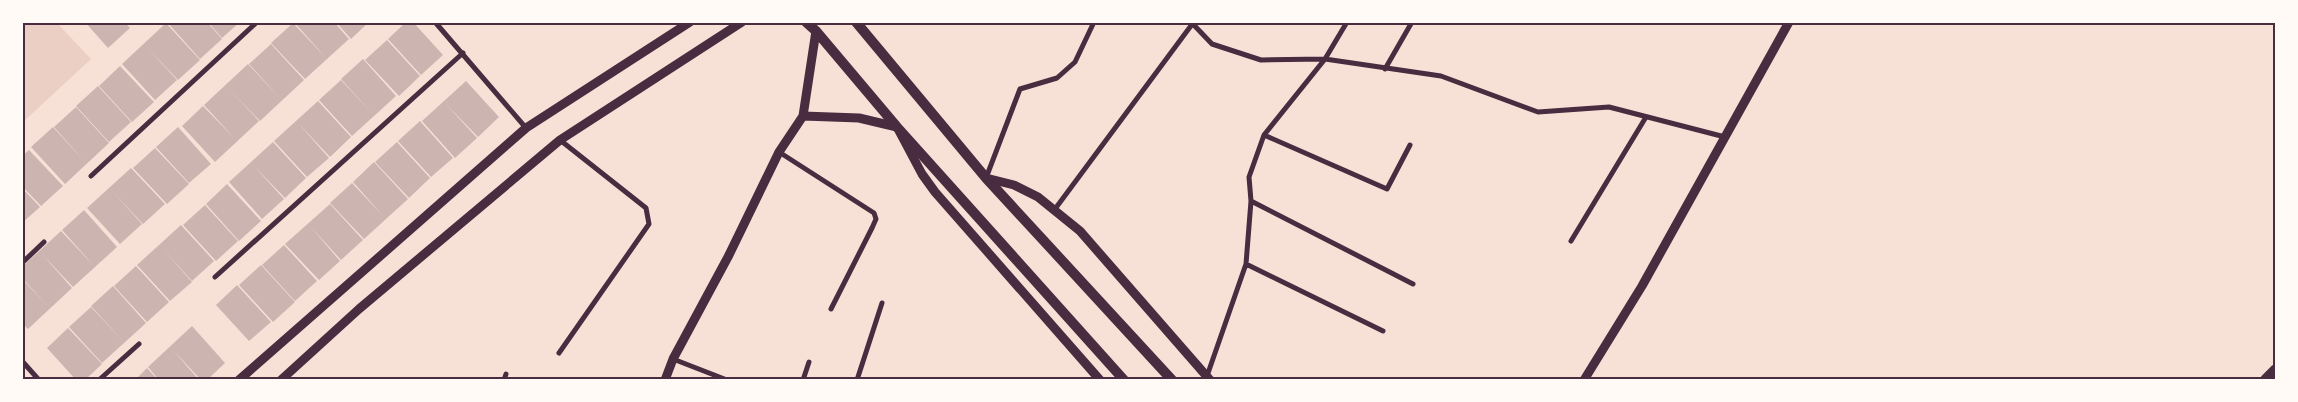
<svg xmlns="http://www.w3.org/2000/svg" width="2298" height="402" font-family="'Asap Condensed',sans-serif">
<rect width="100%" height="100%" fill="#f7e1d7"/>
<!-- green -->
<path fill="#ebcfc5" d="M23 22 57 23 91 59 23 122Z"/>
<!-- building -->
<path fill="#ccb4b1" d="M85 22H125L130 28 108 48Z
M167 22H207L222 39 200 59Z
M208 22H240L222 38Z
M294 22H334L349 39 327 59Z
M336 22H369L351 39Z
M406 22H413L443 55 421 75 388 39Z
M166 23 200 60 178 80 146 46 177 80 155 100 122 64Z
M293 23 327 59 305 79 271 43Z
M387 40 420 76 399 96 365 60Z
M271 44 304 80 260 121 227 87 259 121 215 162 182 126 203 106 235 139 204 105 248 64 280 98 249 64Z
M363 59 396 96 352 136 319 100 341 80 373 114 341 79Z
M120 66 154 102 132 122 99 86Z
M466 81 499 117 478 137 445 103 477 138 455 158 422 121Z
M98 86 131 122 109 142 76 106Z
M318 101 351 137 330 157 298 123 329 158 307 177 274 141Z
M76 107 109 143 65 184 31 147 53 127 85 162 54 127Z
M420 121 453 158 431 177 398 141Z
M178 127 211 164 189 183 156 147Z
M273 142 306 178 285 198 253 165 284 199 262 219 229 182Z
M397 142 430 178 409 198 375 162Z
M155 148 189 184 167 204 133 168Z
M29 150 63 186 41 206 22 186V156Z
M374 162 408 199 364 239 330 203 352 183 384 217 353 182Z
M131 168 165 204 143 224 111 190 142 224 120 244 87 208Z
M227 184 261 221 239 241 206 204Z
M22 188 40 207 22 223Z
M330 204 363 240 341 260 310 226 340 261 319 280 285 244Z
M205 205 238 241 216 261 183 225Z
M84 210 117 247 95 267 62 230Z
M181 225 214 261 192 281 161 247 192 282 170 301 137 265Z
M61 231 95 267 73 287 41 253 72 288 28 329 22 323V279L48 306 22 278V267Z
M284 245 317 281 295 301 262 265Z
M261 265 295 302 273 322 239 285Z
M136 266 169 302 147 322 114 286Z
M237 285 271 322 249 341 216 305Z
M113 286 146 323 102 363 69 327 91 307 123 341 91 306Z
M192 326 225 363 207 380H201L172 349 199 380H159L148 367Z
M68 328 102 364 85 380H76L47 348Z
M147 368 158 380H135Z"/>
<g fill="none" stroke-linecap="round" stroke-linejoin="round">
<!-- minor -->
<path stroke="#4a2c40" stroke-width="5" d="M435 22 526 128
M1191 22 1212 44 1261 60 1325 59 1441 76 1538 112 1609 107 1725 137
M1385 69 1412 22
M1264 135 1387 189 1410 145
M779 152 874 213 876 219 872 228 831 309
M91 176 257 22
M986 178 1020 89 1057 78 1075 62 1094 22
M1251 201 1413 284
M1055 209 1193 23
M1571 241 1646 117
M22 263 44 242
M1246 264 1383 331
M215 277 463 53
M559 353 649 224 646 208 560 140
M673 359 727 380
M22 361 39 380
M1207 376 1246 264 1251 201 1249 177 1264 135 1325 59 1347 22
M99 380 139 344
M504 380 506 374
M803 380 809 362
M857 380 882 303"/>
<!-- tertiary -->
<path stroke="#4a2c40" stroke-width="9" d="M803 116 859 118 897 127 922 174 935 192 1100 380
M986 178 1014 185 1038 197 1080 231 1210 380
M239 380 526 128 690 22
M281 380 359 309 560 140 742 22
M665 380 673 359 729 255 779 152 803 116 816 31
M1584 380 1642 286 1789 22"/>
<!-- secondary -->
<path stroke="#4a2c40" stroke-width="10" d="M806 22 816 31 897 127 1124 380
M856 22 986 178 1172 380"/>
<!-- primary -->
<path stroke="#4a2c40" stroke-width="12" d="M2266 380 2276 370"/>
</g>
<!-- border -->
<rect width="2298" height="402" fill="none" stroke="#fffaf5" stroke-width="48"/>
<rect x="24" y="24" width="2250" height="354" fill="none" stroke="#4a2c40" stroke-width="2"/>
</svg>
